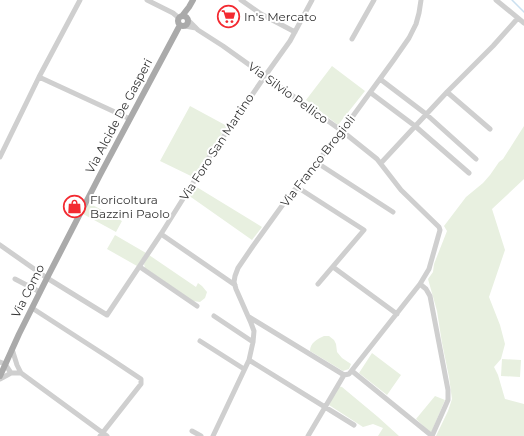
<svg xmlns="http://www.w3.org/2000/svg" width="524" height="436" font-family="Montserrat,sans-serif">
<rect width="100%" height="100%" fill="#fff"/>
<!-- green -->
<path fill="#e8f0e0" d="M332 66 365 91 338 125 306 100Z
M190 106 227 126 193 177 160 161Z
M524 126V179L492 209 505 250 489 297 500 325 505 344 501 359 494 367 498 375 505 399 524 404V436H436L448 411 452 399 449 377 442 343 437 311 428 279 433 272 434 264 447 231 444 226 466 197 483 183 490 175 499 162 503 159Z
M195 186 262 227 252 240 188 195Z
M89 203 122 221 116 232 83 214Z
M115 235 146 253 137 266 107 249Z
M149 255 196 287 198 283 202 286 207 292 205 298 200 302 193 301 145 268 144 264Z
M324 336H329L334 340 336 344 337 352 342 358 351 364 349 369 343 371 310 351C310 343 317 339 324 336Z
M372 353 401 375 387 395 359 373Z
M502 359 521 360 520 377 501 376Z
M338 386 342 387 378 417 399 436H378L383 428 373 424 363 427 329 405Z
M435 396 445 400 431 433 416 419Z"/>
<g fill="none" stroke-linecap="round" stroke-linejoin="round">
<!-- stream -->
<path stroke="#cbe0f0" stroke-width="1.5" d="M512 0 524 12"/>
<!-- minor -->
<path stroke="#cfcfcf" stroke-width="5" d="M147 0 173 13 179 18
M241 0 261 14 295 32
M496 0 524 23
M188 20 198 30 223 46 342 131 377 159 401 190 439 227 440 230 429 269 420 284 349 374 344 375 249 317
M185 26 196 28
M352 39 374 0
M39 77 130 119
M380 79 426 114 476 159
M447 92 490 129
M371 93 415 126 469 173
M0 157 39 77 80 0
M381 163 447 92 493 46 518 18
M322 166 393 212
M297 187 364 230 318 284
M161 234 235 285
M0 245 47 278 107 315 161 234 208 159 265 76 290 41 312 0
M140 267 197 306
M333 267 397 314
M15 279 40 292
M420 284 426 289 430 296 448 390V400L432 436
M32 308 111 359 141 379V384L100 436
M214 316 253 342
M200 341 244 369
M12 349 17 365 21 373 107 436
M249 360 354 425
M0 362 5 364 11 373
M352 371 432 436
M0 379 11 373H21
M192 431 201 436
M213 436 249 360 253 342 254 331 251 323 236 289 234 282 235 276 238 268 253 246 284 203 342 131 393 61 409 38 416 24 419 13 421 0
M308 436 344 375"/>
<!-- major -->
<path stroke="#aaa" stroke-width="6" d="M178 21a5 5 0 1 1 10 0a5 5 0 1 1-10 0Z
M182 16 189 7 193 0
M0 376 19 334 47 278 100 175 180 25"/>
</g>
<!-- icons -->
<defs>
<symbol id="supermarket-ring" viewBox="-11 -11 22 22"><circle r="9.5" fill="#fff" stroke="#f32a31" stroke-width="1.5"/><path d="M-6-5.5h2.5l.6 2H6L4.5 2H-2.5L-4.4-4H-6ZM-1.5 3.2a1.3 1.3 0 1 0 .1 0ZM3 3.2a1.3 1.3 0 1 0 .1 0Z" fill="#f32a31"/></symbol>
<symbol id="shop-ring" viewBox="-11 -11 22 22"><circle r="9.5" fill="#fff" stroke="#f32a31" stroke-width="1.5"/><path d="M-5-2.5h2.3a2.7 3.5 0 0 1 5.4 0H5L5.5 6h-11ZM-1.5-2.5h3a1.5 2.3 0 0 0-3 0Z" fill="#f32a31"/></symbol>
</defs>
<g fill-rule="evenodd">
<use href="#supermarket-ring" x="216" y="4" width="25" height="25"/>
<use href="#shop-ring" x="62" y="194" width="25" height="25"/>
</g>
<g text-anchor="middle" stroke-width="4" stroke-linejoin="round" paint-order="stroke">
<!-- poi labels -->
<g font-size="12" fill="#323232" stroke="#fff" text-anchor="start">
<text x="244" y="21">In's Mercato</text>
<text x="90" y="204">Floricoltura<tspan x="90" dy="14">Bazzini Paolo</tspan></text>
</g>
<!-- street labels -->
<g font-size="12" fill="#323232" stroke="#fff">
<text transform="translate(288 93) rotate(36)" y="4">Via Silvio Pellico</text>
<text transform="translate(119 116) rotate(-62)" y="4">Via Alcide De Gasperi</text>
<text transform="translate(217 147) rotate(-57)" y="4">Via Foro San Martino</text>
<text transform="translate(318 161) rotate(-52)" y="4">Via Franco Brogioli</text>
<text transform="translate(28 291) rotate(-63)" y="4">Via Como</text>
</g>
</g>
</svg>
